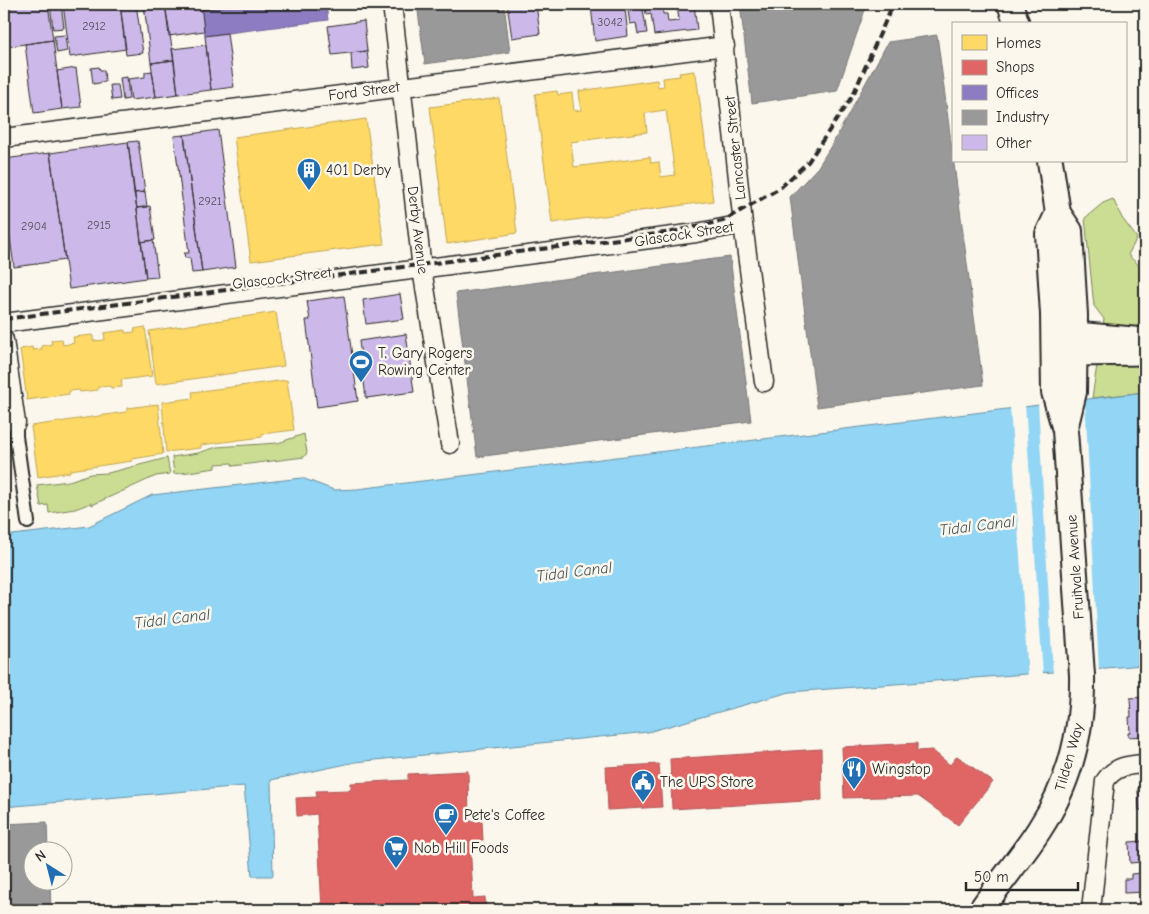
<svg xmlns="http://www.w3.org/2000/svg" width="1149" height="914" font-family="'Comic Neue',sans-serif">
<rect width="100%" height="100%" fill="#fbf7ec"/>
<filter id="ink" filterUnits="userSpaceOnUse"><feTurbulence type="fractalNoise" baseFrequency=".02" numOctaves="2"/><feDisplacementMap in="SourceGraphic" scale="10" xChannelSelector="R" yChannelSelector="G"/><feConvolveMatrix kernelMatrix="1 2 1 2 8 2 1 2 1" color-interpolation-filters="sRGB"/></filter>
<g filter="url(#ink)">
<!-- green -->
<path fill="#cbdd92" stroke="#7b845e" d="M1113 199 1122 218 1137 238 1128 255 1145 271V392L1092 398 1104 319 1094 306 1085 218 1103 203Z
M304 434 307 453 304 457 233 466 232 463 216 464V468L174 474 172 457 198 453 217 447 278 443Z
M167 458 170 474 156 476 92 505 91 503 75 509 49 513 48 505 41 506 37 485 69 481 90 474 108 473Z"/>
<!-- water -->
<path fill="#92d5f4" stroke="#6991a4" d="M1145 392V665L790 692 648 732 356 762 271 780 273 876H252L244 786 4 807V536L89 526 152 495 302 478 334 490 357 489Z"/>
<!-- pier -->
<path fill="#fbf7ec" d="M1085 397 1099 671 1053 675 1038 402Z
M1025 404 1043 675 1028 677 1010 406Z"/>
<!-- homes -->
<path fill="#ffd966" stroke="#bfa554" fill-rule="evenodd" d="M694 71V74H696L713 201 552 223 535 94 557 91 558 95 572 93 574 111 581 110 579 91 657 80 658 87 664 86 663 78 680 76 679 73ZM666 110 675 175 661 177 659 162 651 163 650 157 574 167 571 142 647 132 645 113Z
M499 98 517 233 447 244 430 107Z
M366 119 384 244 251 261 234 137Z
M276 312 284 366 156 384 149 331Z
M145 327 152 376 121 380 122 387 111 388 110 386 98 387V390L80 392 79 390 69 391V394L27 400 20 349 32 347 33 350 42 349 41 346 52 344 51 340 62 339 63 345 74 343 73 337 93 335V341L105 340 104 333 125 330V333L135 332 134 329Z
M287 380 294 430 262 434V437L201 445V448L166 452 162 402 193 398 192 392Z
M158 404 163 454 132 459V461L70 470V472L38 477 31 426 126 412 128 408Z"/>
<!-- shops -->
<path fill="#e06666" stroke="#aa5454" d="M917 743V751L932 750 950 765 957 756 993 782 958 825 918 796 844 798 842 747Z
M821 749 822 800 672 809 670 759Z
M659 764 662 807 608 810 606 767Z
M468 771 469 821H482L483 840 470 841 473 898 485 897 486 910H322L317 814 297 816 296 798 317 797 316 791 351 790V783L408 780V774Z"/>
<!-- offices -->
<path fill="#8e7cc3" stroke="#706495" d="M246 4H326L328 20 205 36 201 10Z"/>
<!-- industry -->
<path fill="#999" stroke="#787878" d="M417 4H504L510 52 425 64Z
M740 4H867L837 91 752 103Z
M937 35 983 385 817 407 790 197 818 167 834 141 888 42Z
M730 257 751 421 477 457 456 293Z
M47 822 48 852H32V882H50L51 910H4V824Z"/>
<!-- building -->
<path fill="#cdb9e9" stroke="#2b2b2b" d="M4 4H48L53 40 4 47Z
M50 4H61L64 28 53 29Z
M63 4H120L126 49 70 57Z
M120 4H136L143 53 126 55Z
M144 4H165L174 60 151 63Z
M165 4H201L204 31 169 36Z
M201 4H223V7L201 10Z
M326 4H358L327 8Z
M507 4H536L540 34 512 38Z
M612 4H619V8H625L628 36 595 41 591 6Z
M627 4H642L647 33 638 34 636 23 630 24Z
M645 4H662L663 14H667L668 22 679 21 677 4H694L697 30 654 35 651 14 646 15Z
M364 21 367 51 332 55 328 26Z
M227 33 234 87 211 90 205 36Z
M65 35 67 51 57 53 54 36Z
M53 40 62 109 34 113 25 44Z
M206 45 211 90 178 94 172 49Z
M367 51 369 68 352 70 351 53Z
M174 60 178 94 156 97 151 63Z
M99 67 100 70H104L105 82 93 84 91 68Z
M76 68 81 107 62 109 57 71Z
M152 71 156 97 131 100 128 79 145 77V72Z
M127 77 129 99 123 100 120 78Z
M110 85H118L120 99 112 100Z
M218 130 236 267 202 272 184 135Z
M184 135 202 272 192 273 190 258H185L184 253H189L174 136Z
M138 141 145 192 134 193 128 142Z
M128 142 146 278 69 289 50 153Z
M50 153 65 260 14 267 4 193V159Z
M145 192 147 207 137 208 134 193Z
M150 206 155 240 141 242 137 208Z
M153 240 158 277 146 278 141 242Z
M400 294 404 319 366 324 363 300Z
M344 296 358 401 317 407 306 320H310L307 301Z
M406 334 414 392 366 398 359 341Z
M1145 697V736L1128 737V733H1130L1129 717H1131L1130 698Z
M1145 787V822V810H1139L1138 788Z
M1145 841V859H1142V862L1130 863 1129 842Z
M1145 873V892L1124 893V879H1131V874Z"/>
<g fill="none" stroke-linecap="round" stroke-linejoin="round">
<defs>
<path id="pedestrian" d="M16 423V436L28 522"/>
<path id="minor" d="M392 4 422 269 450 444
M719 4 743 224 764 382
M4 138 725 46
M4 323 696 233 743 224
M4 340 16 423
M1091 910 1105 781C1115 766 1128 765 1145 764"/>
<path id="tertiary" d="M1060 340 1075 333 1145 339
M1060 346 1074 355 1145 354"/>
<path id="secondary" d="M1010 4 1017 24
M1050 161 1058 213 1070 231 1075 315 1074 392 1065 429
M981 910C999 883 1021 858 1039 830 1070 783 1083 730 1082 675L1065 430 1054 392 1053 314 1048 234 1058 213"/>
</defs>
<!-- pedestrian casing -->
<use href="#pedestrian" stroke="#2b2b2b" stroke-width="16"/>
<!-- minor casing -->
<use href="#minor" stroke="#2b2b2b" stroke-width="21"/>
<!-- tertiary casing -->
<use href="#tertiary" stroke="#2b2b2b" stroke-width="25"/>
<!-- secondary casing -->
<use href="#secondary" stroke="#2b2b2b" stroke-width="28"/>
<!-- pedestrian -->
<use href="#pedestrian" stroke="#fbf7ec" stroke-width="12"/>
<!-- minor -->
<use href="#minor" stroke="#fbf7ec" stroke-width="18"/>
<!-- tertiary -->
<use href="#tertiary" stroke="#fbf7ec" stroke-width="21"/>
<!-- secondary -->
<use href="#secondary" stroke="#fbf7ec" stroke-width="24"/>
<!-- rail -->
<path stroke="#2b2b2b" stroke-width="4" stroke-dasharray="8 4" stroke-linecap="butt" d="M4 319 672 232 723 221 780 188 808 162 853 95 893 4"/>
</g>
</g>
<!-- icons -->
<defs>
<symbol id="building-pin" viewBox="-11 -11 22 30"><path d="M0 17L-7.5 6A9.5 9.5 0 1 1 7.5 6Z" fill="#1f6fb2" stroke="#fbf7ec"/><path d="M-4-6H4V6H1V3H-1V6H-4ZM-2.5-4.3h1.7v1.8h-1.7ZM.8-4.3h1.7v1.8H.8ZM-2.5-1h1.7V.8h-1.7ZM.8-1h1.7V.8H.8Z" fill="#fff"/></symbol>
<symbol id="stadium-pin" viewBox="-11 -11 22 30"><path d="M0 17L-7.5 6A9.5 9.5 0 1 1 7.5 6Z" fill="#1f6fb2" stroke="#fbf7ec"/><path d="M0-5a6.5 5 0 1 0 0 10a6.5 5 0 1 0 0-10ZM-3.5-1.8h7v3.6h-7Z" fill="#fff"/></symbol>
<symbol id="restaurant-pin" viewBox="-11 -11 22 30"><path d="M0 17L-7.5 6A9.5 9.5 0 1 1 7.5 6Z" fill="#1f6fb2" stroke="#fbf7ec"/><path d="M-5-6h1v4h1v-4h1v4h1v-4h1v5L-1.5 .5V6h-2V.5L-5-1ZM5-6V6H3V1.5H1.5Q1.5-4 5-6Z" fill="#fff"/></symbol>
<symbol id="civic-pin" viewBox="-11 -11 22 30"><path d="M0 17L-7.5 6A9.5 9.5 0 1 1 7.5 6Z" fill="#1f6fb2" stroke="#fbf7ec"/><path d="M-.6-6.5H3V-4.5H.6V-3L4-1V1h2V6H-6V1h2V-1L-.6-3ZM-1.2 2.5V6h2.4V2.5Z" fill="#fff"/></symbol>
<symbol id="cafe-pin" viewBox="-11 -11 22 30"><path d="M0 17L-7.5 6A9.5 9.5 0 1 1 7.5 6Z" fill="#1f6fb2" stroke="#fbf7ec"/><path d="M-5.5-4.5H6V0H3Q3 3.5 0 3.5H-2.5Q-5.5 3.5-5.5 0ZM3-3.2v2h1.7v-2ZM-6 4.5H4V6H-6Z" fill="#fff"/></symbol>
<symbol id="supermarket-pin" viewBox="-11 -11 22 30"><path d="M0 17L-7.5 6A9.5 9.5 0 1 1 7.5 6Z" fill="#1f6fb2" stroke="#fbf7ec"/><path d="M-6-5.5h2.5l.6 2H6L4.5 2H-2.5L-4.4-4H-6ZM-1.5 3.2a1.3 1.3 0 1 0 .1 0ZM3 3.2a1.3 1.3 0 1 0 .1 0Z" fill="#fff"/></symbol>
</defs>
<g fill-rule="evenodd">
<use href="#building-pin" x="295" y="156" width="28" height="38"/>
<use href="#stadium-pin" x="347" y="348" width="28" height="38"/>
<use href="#restaurant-pin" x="840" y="755" width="28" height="38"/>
<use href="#civic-pin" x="629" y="768" width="28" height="38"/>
<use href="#cafe-pin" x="432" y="801" width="28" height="38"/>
<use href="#supermarket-pin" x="382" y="834" width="28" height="38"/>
</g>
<g text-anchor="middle" stroke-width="5" stroke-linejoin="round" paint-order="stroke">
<!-- number labels -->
<g font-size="12" fill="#544e5a">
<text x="610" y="26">3042</text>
<text x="94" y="30">2912</text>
<text x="210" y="205">2921</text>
<text x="99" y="229">2915</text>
<text x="34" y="230">2904</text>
</g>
<!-- street labels -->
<g font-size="15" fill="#2b2b2b" stroke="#fbf7ec">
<text transform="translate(364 91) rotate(-7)" y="5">Ford Street</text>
<text transform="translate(735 148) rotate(-96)" y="5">Lancaster Street</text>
<text transform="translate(418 230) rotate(83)" y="5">Derby Avenue</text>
<text transform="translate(684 234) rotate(-9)" y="5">Glascock Street</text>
<text transform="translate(282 278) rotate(-7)" y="5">Glascock Street</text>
<text transform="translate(1075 567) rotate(-94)" y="5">Fruitvale Avenue</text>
<text transform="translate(1069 757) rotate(-74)" y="5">Tilden Way</text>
</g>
<!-- poi labels -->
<g font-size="15" fill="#2b2b2b" stroke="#fbf7ec" text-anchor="start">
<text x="326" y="175">401 Derby</text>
<text x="378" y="358">T. Gary Rogers<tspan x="378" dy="17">Rowing Center</tspan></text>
<text x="872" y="774">Wingstop</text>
<text x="660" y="787">The UPS Store</text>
<text x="464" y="820">Pete's Coffee</text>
<text x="414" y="853">Nob Hill Foods</text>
</g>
<!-- water labels -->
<g font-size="16" font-style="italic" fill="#45565d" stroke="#fbf7ec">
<text transform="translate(977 525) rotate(-7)" y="6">Tidal Canal</text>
<text transform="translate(574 571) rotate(-7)" y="6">Tidal Canal</text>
<text transform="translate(172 618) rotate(-7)" y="6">Tidal Canal</text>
</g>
</g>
<!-- margin -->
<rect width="1149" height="914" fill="none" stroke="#fbf7ec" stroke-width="20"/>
<rect x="10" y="10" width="1129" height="894" fill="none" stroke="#2b2b2b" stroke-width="2" filter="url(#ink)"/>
<!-- legend -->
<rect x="952" y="22" width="175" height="140" fill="#fbf7ec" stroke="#a8a59f"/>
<rect x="962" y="35" width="25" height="15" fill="#ffd966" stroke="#a8a59f"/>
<text x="996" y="48" font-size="15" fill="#2b2b2b">Homes</text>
<rect x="962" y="60" width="25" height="15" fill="#e06666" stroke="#a8a59f"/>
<text x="996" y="72" font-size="15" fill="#2b2b2b">Shops</text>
<rect x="962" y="85" width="25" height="15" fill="#8e7cc3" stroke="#a8a59f"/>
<text x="996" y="98" font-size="15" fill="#2b2b2b">Offices</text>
<rect x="962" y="110" width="25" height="15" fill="#999999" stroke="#a8a59f"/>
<text x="996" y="122" font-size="15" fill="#2b2b2b">Industry</text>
<rect x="962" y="135" width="25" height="15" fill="#cdb9e9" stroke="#a8a59f"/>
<text x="996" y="148" font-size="15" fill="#2b2b2b">Other</text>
<!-- north arrow -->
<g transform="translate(48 866) rotate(324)"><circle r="24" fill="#fbf7ec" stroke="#a8a59f"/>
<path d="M0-4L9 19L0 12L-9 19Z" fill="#1f6fb2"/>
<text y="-8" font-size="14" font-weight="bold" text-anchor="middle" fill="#2b2b2b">N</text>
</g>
<!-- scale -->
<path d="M966 882v8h112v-8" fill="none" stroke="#2b2b2b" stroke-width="2.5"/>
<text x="974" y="882" font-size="15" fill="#2b2b2b" stroke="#fbf7ec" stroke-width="4" paint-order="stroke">50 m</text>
</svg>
